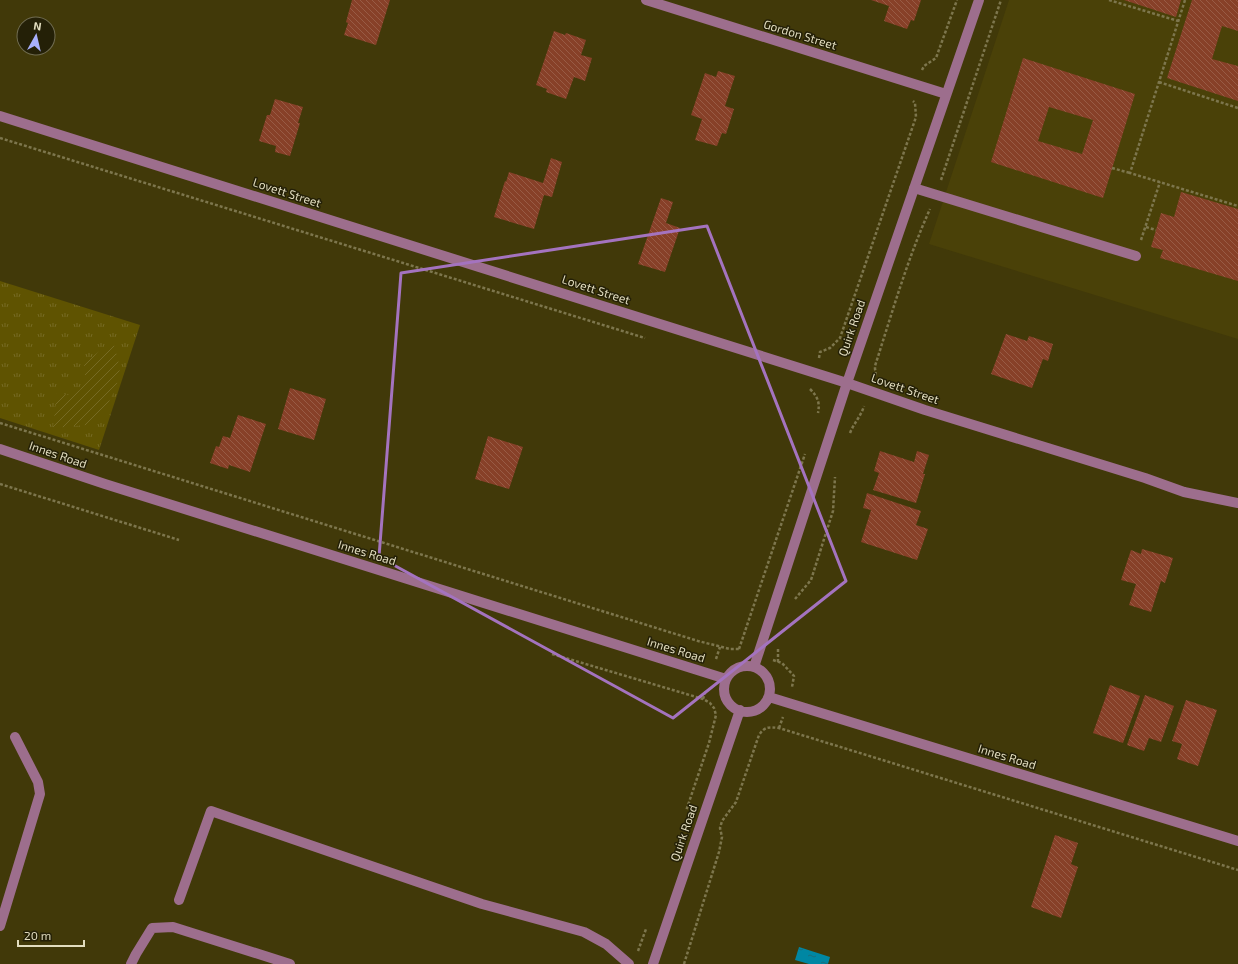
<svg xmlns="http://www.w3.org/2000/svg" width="1238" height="964" font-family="'Exo 2',sans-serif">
<defs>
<pattern id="grass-tufts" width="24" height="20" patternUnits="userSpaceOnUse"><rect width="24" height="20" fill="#5f5301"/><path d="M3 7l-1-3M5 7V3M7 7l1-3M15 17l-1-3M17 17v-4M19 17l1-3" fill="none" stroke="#766b24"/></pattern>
<pattern id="garden-furrows" width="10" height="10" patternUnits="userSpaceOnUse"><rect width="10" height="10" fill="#5f5301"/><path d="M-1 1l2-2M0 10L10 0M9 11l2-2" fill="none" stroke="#766b24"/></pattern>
<pattern id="water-ripples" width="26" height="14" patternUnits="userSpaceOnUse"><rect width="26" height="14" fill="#0087a3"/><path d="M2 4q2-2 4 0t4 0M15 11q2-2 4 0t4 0" fill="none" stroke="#186f7e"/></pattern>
<pattern id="building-back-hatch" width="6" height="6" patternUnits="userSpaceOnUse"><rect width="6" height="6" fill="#874028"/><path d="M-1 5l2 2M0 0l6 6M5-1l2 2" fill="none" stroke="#985b45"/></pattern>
</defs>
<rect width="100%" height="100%" fill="#413909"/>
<!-- built -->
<path fill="#4a4108" d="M1009 0H1238V339L929 244Z"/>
<!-- grass -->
<path fill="url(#grass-tufts)" d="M0 281 140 325 99 450 0 418Z"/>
<!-- garden -->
<path fill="url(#garden-furrows)" d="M113 341 120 368 116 388 104 411 86 425 53 428 57 393 68 395 80 390 85 376 84 363Z"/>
<!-- water -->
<path fill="url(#water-ripples)" d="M799 947 830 957 828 964H809L795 960Z"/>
<!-- building -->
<path fill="url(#building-back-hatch)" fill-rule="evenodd" d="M352 0H390L376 45 344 35 348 23 346 22Z
M871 0H921L914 21 911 20 907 29 884 21 889 6Z
M1124 0H1181L1176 17Z
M1192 0H1238V31L1222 26 1212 59 1238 66V101L1167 78Z
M554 31 565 35 566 33 586 40 581 55 592 58 585 81 574 77 566 99 546 92 547 89 536 85Z
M1023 58 1135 94 1103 198 991 162ZM1049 107 1093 120 1082 154 1038 141Z
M718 71 735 76 725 106 734 109 726 134 722 133 717 146 695 140 702 119 691 115 705 73 716 77Z
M275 99 303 107 298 123H300L290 156 275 152 276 146 259 141 267 115H270Z
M551 158 562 162 552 197 544 195 534 229 494 217 505 181 506 182 509 172 543 183Z
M1181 192 1238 209V281L1160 258 1163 250 1151 247 1161 213 1174 217Z
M661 198 673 202 666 223 680 228 665 272 638 264Z
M1006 334 1027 341 1029 336 1053 344 1048 361 1043 359 1032 388 991 374Z
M290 388 326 399 314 440 278 429Z
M238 415 266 424 250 472 229 465 228 469 210 463 216 446 219 447 223 436 230 438Z
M488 436 523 447 509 489 475 479Z
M880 451 914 462 917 451 929 455 923 474H925L916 503 873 490 879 473 874 471Z
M867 493 921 511 916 525 928 529 917 560 861 542 871 510 863 508Z
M1142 549 1173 558 1165 583 1161 581 1151 612 1129 605 1136 584 1121 580 1131 550 1141 554Z
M1110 685 1140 696 1123 743 1093 733Z
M1145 695 1174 706 1161 742 1149 738 1144 751 1127 745Z
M1186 700 1217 710 1198 766 1177 759 1182 744 1172 741Z
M1055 835 1078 843 1071 864 1078 867 1061 918 1031 907Z"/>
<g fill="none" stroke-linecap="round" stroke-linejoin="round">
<!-- path -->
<path stroke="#7d764d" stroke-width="2.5" stroke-dasharray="3 2" stroke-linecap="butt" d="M1109 0 1178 21
M1185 0 1130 173 1238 206
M922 70 924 66 936 58 957 0
M1159 82 1238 108
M0 138 645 338
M1112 168 1130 173
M941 180 1001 0
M1146 227 1156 230
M1141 240 1160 182
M819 358 820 352 830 348 840 338 916 117 915 103 913 101
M875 375 876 372 875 369V366C892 313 907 260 930 209
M810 389C818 397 820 403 818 413
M0 423 698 641 730 649H739
M850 433C854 423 861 416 864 406
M0 484 179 540
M795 599 811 580 833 511 835 477
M739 649 805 454
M552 654 703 699 710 703 714 708 716 715 709 743 686 811
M716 659 720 647
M773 660 782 663 794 676 792 687
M778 662V649
M703 699 706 690
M779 728 783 717
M638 951 646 929
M684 964 719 852 722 837 720 828 722 821 736 802 759 735C765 726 769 727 779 728L1238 870"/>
<!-- minor -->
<path stroke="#9d6e8d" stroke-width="10" d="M646 0 946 94
M0 116 847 383 925 410 1145 478 1184 492 1238 503
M914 188 1136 256
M0 449 105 484 726 679
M724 689a23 23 0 1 1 46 0a23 23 0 1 1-46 0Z
M754 667 847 383 979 0
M769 697 1238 841
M179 900 211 811 482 904 584 932 606 944 629 964
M0 926 40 794 38 782 15 737
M131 964 136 954 152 928 173 927 290 964
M653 964 740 710"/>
</g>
<!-- marked area -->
<path fill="none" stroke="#a473bf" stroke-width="3" stroke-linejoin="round" d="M707 226 846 581 673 718 379 557 401 273Z"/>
<g text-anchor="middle" stroke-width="3" stroke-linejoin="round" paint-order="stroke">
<!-- street labels -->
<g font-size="12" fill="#e2ddbf" stroke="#242007">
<text transform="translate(800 35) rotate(17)" y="4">Gordon Street</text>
<text transform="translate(287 193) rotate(18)" y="4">Lovett Street</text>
<text transform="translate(596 290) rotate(18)" y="4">Lovett Street</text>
<text transform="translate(852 328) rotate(-71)" y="4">Quirk Road</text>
<text transform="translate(905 389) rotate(19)" y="4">Lovett Street</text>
<text transform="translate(58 455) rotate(19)" y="4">Innes Road</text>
<text transform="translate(367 553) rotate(17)" y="4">Innes Road</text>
<text transform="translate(676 650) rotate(17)" y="4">Innes Road</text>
<text transform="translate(1007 757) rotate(17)" y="4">Innes Road</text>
<text transform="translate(684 833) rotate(-71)" y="4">Quirk Road</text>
</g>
</g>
<!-- north arrow -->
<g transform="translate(36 36) rotate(8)"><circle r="19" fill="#242007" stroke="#706c51"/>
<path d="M0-3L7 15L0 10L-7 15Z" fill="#a8b0fc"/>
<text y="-6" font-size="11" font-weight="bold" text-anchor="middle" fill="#e2ddbf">N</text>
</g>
<!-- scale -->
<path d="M18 940v6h66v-6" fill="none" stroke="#e2ddbf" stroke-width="2"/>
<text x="24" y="940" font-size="12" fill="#e2ddbf" stroke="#242007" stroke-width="3" paint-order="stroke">20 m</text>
</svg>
